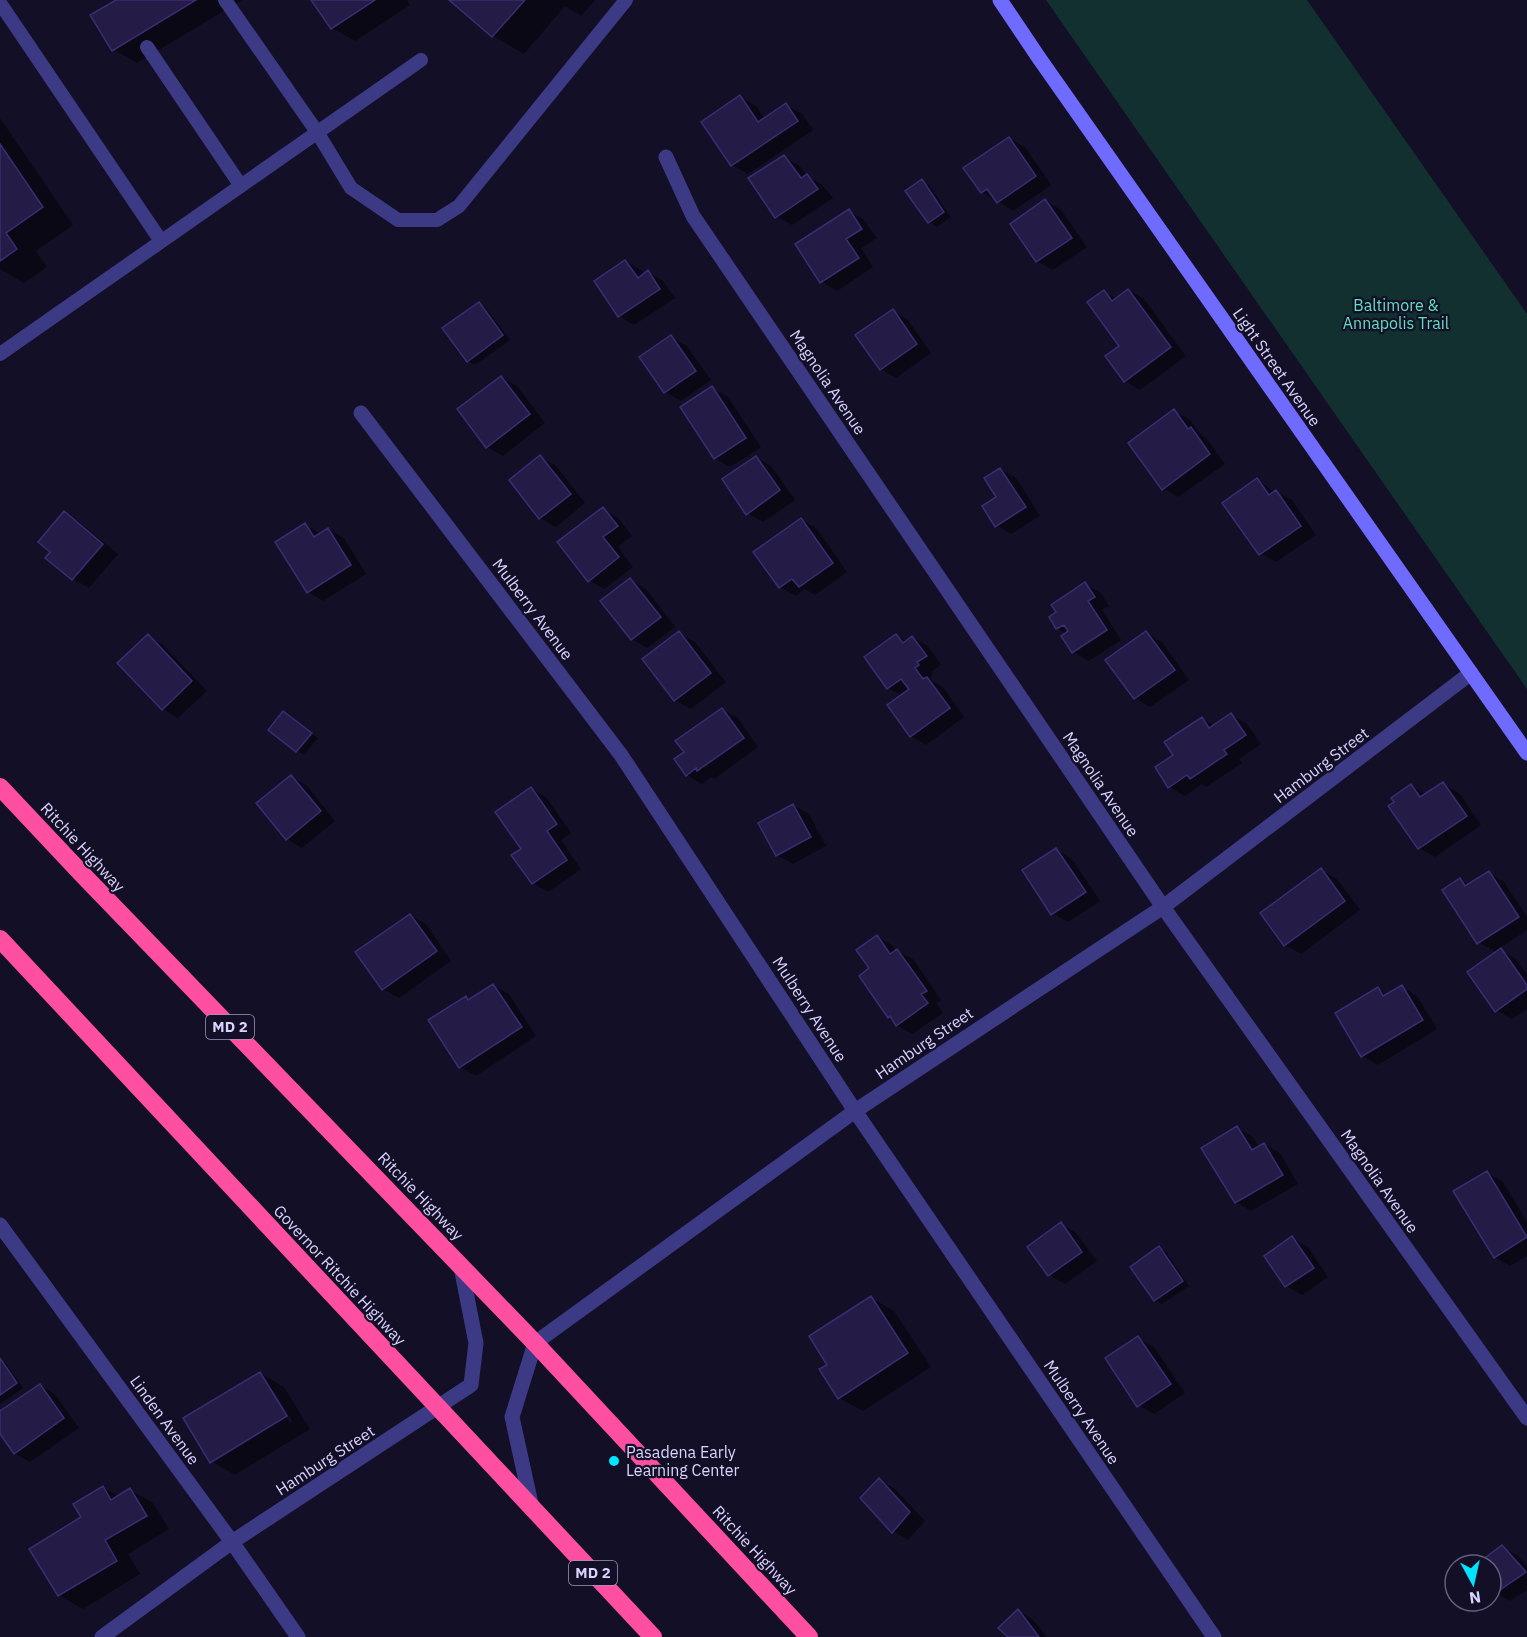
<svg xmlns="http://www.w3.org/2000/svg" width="1527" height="1637" font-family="'IBM Plex Sans',sans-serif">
<rect width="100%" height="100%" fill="#130f26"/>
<!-- green -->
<path fill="#12302f" d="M1046 0H1307L1527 314V689Z"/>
<!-- shadow -->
<path fill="#0007" fill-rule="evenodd" d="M119 0H242L137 63 113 49Z
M313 0H407L410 5 355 41 332 28Z
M452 0H595L581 16 565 6 524 54 493 36Z
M740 97 756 106 765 120 786 105 802 114 813 130 748 174 732 165Z
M0 118 73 225 36 251 47 267 24 283 0 269Z
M1009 138 1025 147 1051 185 1013 211 982 192Z
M784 157 800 166 807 176 822 185 833 198 792 225 776 216Z
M922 181 929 185 951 217 937 227 929 222 907 191Z
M1046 201 1061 210 1087 247 1053 270 1037 261Z
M849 211 864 220 877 238 861 248 873 267 837 291 822 282Z
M625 261 641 270 644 275 648 272 663 281 675 298 634 325 619 316Z
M1128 290 1144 299 1186 356 1140 390 1125 381 1121 347 1104 292 1117 299Z
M479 304 486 308 510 340 475 365 468 361Z
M893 311 908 320 931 353 896 378 881 369Z
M671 337 687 346 711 380 681 401 665 392Z
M501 377 517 386 545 423 503 456 487 447Z
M712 388 728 397 761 447 730 467 715 458Z
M1174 411 1190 420 1200 434 1206 438 1225 464 1178 497 1163 488Z
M540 457 556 466 585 503 556 527 540 518Z
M756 457 771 466 795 500 763 522 747 513Z
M1000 469 1016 478 1040 516 1011 534 996 525Z
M1257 480 1275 492 1292 500 1316 535 1276 562 1260 553Z
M603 509 618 518 632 536 618 547 633 567 604 589 589 580Z
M64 513 79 522 118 554 89 588 73 579 47 557 52 552Z
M802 520 817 529 847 572 815 595 805 589 796 596 780 587Z
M305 525 321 534 328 529 344 538 366 574 323 601 308 592Z
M630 580 646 589 675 627 647 648 632 639Z
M1085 584 1101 593 1109 606 1102 610 1121 640 1089 661 1073 652 1067 634 1057 628Z
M679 633 695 642 726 682 691 709 675 700Z
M1146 633 1162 642 1189 680 1150 707 1135 698Z
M896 635 906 641 912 637 928 646 941 665 931 672 933 675 930 677 933 682 943 687 964 717 926 745 911 736 903 696 888 688Z
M148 636 163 645 207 691 178 718 163 709Z
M722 709 738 718 758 747 714 779 711 777 702 784 687 775 686 753Z
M284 712 318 738 304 755 270 730Z
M1231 715 1247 724 1261 744 1239 759 1242 763 1206 787 1202 784 1185 796 1170 787 1157 768 1175 755 1202 718 1214 726Z
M291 777 306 785 335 821 302 848 287 839Z
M1443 784 1459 793 1481 825 1435 857 1419 848 1390 806 1411 786 1427 795Z
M531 789 546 797 571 833 561 840 581 869 548 892 533 883 523 849Z
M793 805 809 814 826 846 793 864 777 855Z
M1056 850 1072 859 1100 901 1068 922 1052 913Z
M1321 870 1337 879 1360 910 1301 954 1285 945Z
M1489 873 1504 882 1527 917V930L1498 949 1516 959 1527 974V1009L1512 1019 1496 1010 1497 953 1478 942 1460 880 1469 885Z
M410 915 426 924 451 961 399 998 383 989Z
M877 937 892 945 896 951 913 959 941 1000 936 1003 943 1013 912 1034 897 1025 889 1017 871 969Z
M493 986 509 994 536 1036 476 1076 460 1067 466 997 471 1000Z
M1402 987 1417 996 1437 1029 1378 1065 1362 1056 1378 989 1388 995Z
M1237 1128 1253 1137 1259 1147 1264 1144 1280 1153 1298 1184 1251 1211 1236 1202Z
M1488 1173 1503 1182 1527 1222V1256L1510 1266 1495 1257Z
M1061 1224 1076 1233 1097 1261 1065 1284 1049 1275 1029 1247Z
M1292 1238 1308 1247 1328 1277 1302 1295 1286 1286Z
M1159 1248 1166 1252 1189 1286 1162 1304 1155 1300Z
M871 1298 894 1311 931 1367 863 1411 839 1398 829 1365Z
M1138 1338 1154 1347 1185 1393 1154 1414 1138 1405Z
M0 1355 23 1388 0 1404Z
M260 1373 284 1387 310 1429 235 1475 211 1461ZM270 1391H274L292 1421 290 1423Z
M40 1385 55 1394 79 1428 30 1462 15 1453 0 1432V1413Z
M879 1480 895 1489 925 1521 908 1540 893 1531Z
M103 1487 119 1497 130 1490 153 1503 169 1529 128 1554 140 1574 83 1609 59 1595 31 1549 83 1518Z
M1502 1547 1518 1556 1527 1566V1590L1510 1601 1495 1592 1491 1585V1565L1480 1564Z
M1018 1611 1033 1620 1047 1637H1010Z"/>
<!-- building -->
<path fill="#241b47" stroke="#3b2d73" stroke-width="1.5" d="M116 0H196L112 51 90 15Z
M311 0H375L331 29Z
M449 0H525L492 37Z
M740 95 758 122 786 103 798 121 731 166 701 122Z
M1009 137 1036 176 997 203 987 189 981 193 963 168Z
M0 144 43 207 6 233 17 249 0 261Z
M784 155 801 178 807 174 818 189 775 218 748 178Z
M922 179 944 212 928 223 905 191Z
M1045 199 1072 238 1036 262 1010 224Z
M849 209 862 229 846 239 859 258 820 283 795 244Z
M625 260 638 278 648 270 660 289 618 317 594 281Z
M1128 289 1171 347 1124 382 1105 356 1119 346 1087 302 1104 290 1112 301Z
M479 302 503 335 467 362 442 328Z
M893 309 917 344 880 370 855 335Z
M671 335 696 371 664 393 639 357Z
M501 376 530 414 486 448 457 409Z
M712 386 746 438 714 459 680 407Z
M1174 409 1188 429 1191 427 1210 454 1162 490 1128 443Z
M540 455 571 494 539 519 509 480Z
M756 456 780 490 746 515 722 479Z
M1000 468 1026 507 995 527 982 506 996 497 984 478Z
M1257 478 1269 495 1276 490 1301 526 1259 555 1222 503Z
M603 507 618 526 603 537 619 557 588 582 557 542Z
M64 511 103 544 72 580 45 558 50 552 38 542Z
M801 518 833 563 799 587 792 579 779 588 753 552Z
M305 523 314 537 328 528 351 565 307 593 275 542Z
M630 578 661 617 631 640 600 601Z
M1085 582 1095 597 1088 601 1107 630 1072 653 1061 636 1068 631 1064 625 1056 629 1049 617 1056 612 1051 605Z
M679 631 711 673 674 701 642 659Z
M1146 631 1175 670 1134 699 1105 660Z
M148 634 192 681 162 710 117 663Z
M896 634 903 643 912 636 927 656 917 662 919 665 915 668 923 679 927 677 950 708 910 737 887 705 909 689 901 679 887 689 864 657Z
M722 708 744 738 697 771 696 768 686 776 674 759 684 752 675 741Z
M283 711 312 733 296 752 268 730Z
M1231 713 1246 735 1224 750 1227 754 1190 779 1187 775 1168 788 1155 767 1173 755 1164 742 1202 717 1209 728Z
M291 775 321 811 286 840 256 803Z
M1443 782 1467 816 1418 849 1388 806 1394 802 1391 798 1411 784 1420 797Z
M531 787 557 824 547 831 567 860 532 884 511 855 521 849 495 812Z
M793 804 811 837 776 856 758 823Z
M1056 848 1086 892 1051 915 1022 870Z
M1321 868 1345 901 1284 946 1260 913Z
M1489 871 1519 917 1477 944 1442 890 1460 878 1465 886Z
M410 914 437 951 382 990 355 952Z
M877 935 890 954 897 949 927 991 921 994 928 1003 896 1026 890 1016 888 1018 859 976 869 968 856 950Z
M1501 948 1527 985V989L1495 1012 1467 972Z
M493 984 522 1027 459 1068 428 1020 466 996 468 1000Z
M1402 985 1423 1020 1361 1057 1335 1013 1378 987 1383 996Z
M1237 1126 1252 1150 1264 1143 1283 1175 1235 1203 1201 1148Z
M1487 1171 1527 1237 1494 1258 1453 1191Z
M1061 1222 1082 1252 1048 1276 1027 1247Z
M1292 1236 1314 1268 1285 1287 1264 1256Z
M1159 1246 1183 1281 1154 1301 1130 1267Z
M871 1296 908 1353 838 1399 819 1369 827 1365 809 1336Z
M1138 1336 1171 1384 1137 1407 1105 1358Z
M0 1358 17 1383 0 1395Z
M260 1372 287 1416 210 1463 183 1418Z
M40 1384 64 1418 14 1454 0 1434V1411Z
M879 1478 910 1512 892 1533 860 1498Z
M103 1486 111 1500 130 1488 147 1516 105 1540 117 1561 58 1596 29 1549 81 1517 73 1504Z
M1502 1545 1526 1572 1494 1594 1491 1589V1565L1478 1563Z
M1018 1609 1039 1637H1008L998 1628Z"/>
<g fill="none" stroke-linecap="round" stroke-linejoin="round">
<!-- lane -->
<path stroke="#3d3a85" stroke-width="14" d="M225 0 317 132 351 188 398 220H437L459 206 626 0
M0 3 161 241
M147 47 241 186
M0 354 421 60"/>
<!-- street -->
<path stroke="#3d3a85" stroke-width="15" d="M666 157 693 216 1163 907 1527 1418
M361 413 621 755 855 1111 1214 1637
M0 1225 232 1542 298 1637
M532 1508 512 1417 535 1343 855 1111 1163 907 1471 673
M102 1637 232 1542 471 1385 476 1343 461 1267"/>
<!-- secondary -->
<path stroke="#6f6bff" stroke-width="15" d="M1000 0 1039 58 1527 753"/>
<!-- highway -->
<path stroke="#ff4fa3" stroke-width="18" d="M0 787 82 874 535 1343 809 1637
M0 939 653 1637"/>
</g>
<!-- markers -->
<circle fill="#00e5ff" stroke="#130f26" stroke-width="2" cx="614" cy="1461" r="6"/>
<g text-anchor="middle" stroke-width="4.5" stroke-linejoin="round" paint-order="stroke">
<!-- shield labels -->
<g fill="#130f26" stroke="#9e99be" stroke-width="1.5">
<rect x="206" y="1015" width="48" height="24" rx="4.5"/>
<rect x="569" y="1561" width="48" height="24" rx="4.5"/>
</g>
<g font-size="15" font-weight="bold" fill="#d9d4ff">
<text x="230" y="1032">MD 2</text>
<text x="593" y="1578">MD 2</text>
</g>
<!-- park labels -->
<g font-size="16" fill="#5fe0c0" stroke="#130f26">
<text x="1396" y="311">Baltimore &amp;<tspan x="1396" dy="18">Annapolis Trail</tspan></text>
</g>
<!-- street labels -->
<g font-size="16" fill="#d9d4ff" stroke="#130f26">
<text transform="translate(1277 367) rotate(55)" y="6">Light Street Avenue</text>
<text transform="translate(828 382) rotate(56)" y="6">Magnolia Avenue</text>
<text transform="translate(533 609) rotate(53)" y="6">Mulberry Avenue</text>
<text transform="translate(1321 765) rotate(-37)" y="6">Hamburg Street</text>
<text transform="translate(1101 784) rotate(56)" y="6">Magnolia Avenue</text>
<text transform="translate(83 847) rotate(47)" y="6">Ritchie Highway</text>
<text transform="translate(810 1009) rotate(57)" y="6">Mulberry Avenue</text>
<text transform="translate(924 1043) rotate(-34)" y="6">Hamburg Street</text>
<text transform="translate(1380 1181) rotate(55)" y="6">Magnolia Avenue</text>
<text transform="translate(421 1196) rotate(46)" y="6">Ritchie Highway</text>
<text transform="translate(340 1275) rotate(47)" y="6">Governor Ritchie Highway</text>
<text transform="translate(1082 1412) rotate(56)" y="6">Mulberry Avenue</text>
<text transform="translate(165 1420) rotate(54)" y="6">Linden Avenue</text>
<text transform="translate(325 1460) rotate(-33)" y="6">Hamburg Street</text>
<text transform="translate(755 1550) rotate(47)" y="6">Ritchie Highway</text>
</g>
<!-- poi labels -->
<g font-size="16" fill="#d9d4ff" stroke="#130f26" text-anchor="start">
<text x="626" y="1458">Pasadena Early<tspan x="626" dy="18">Learning Center</tspan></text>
</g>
</g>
<!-- north arrow -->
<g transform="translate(1473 1583) rotate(172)"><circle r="28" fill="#130f26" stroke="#625e7d" stroke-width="1.5"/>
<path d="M0-4.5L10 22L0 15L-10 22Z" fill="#00e5ff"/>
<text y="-9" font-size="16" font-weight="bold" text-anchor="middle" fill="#d9d4ff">N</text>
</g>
</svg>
